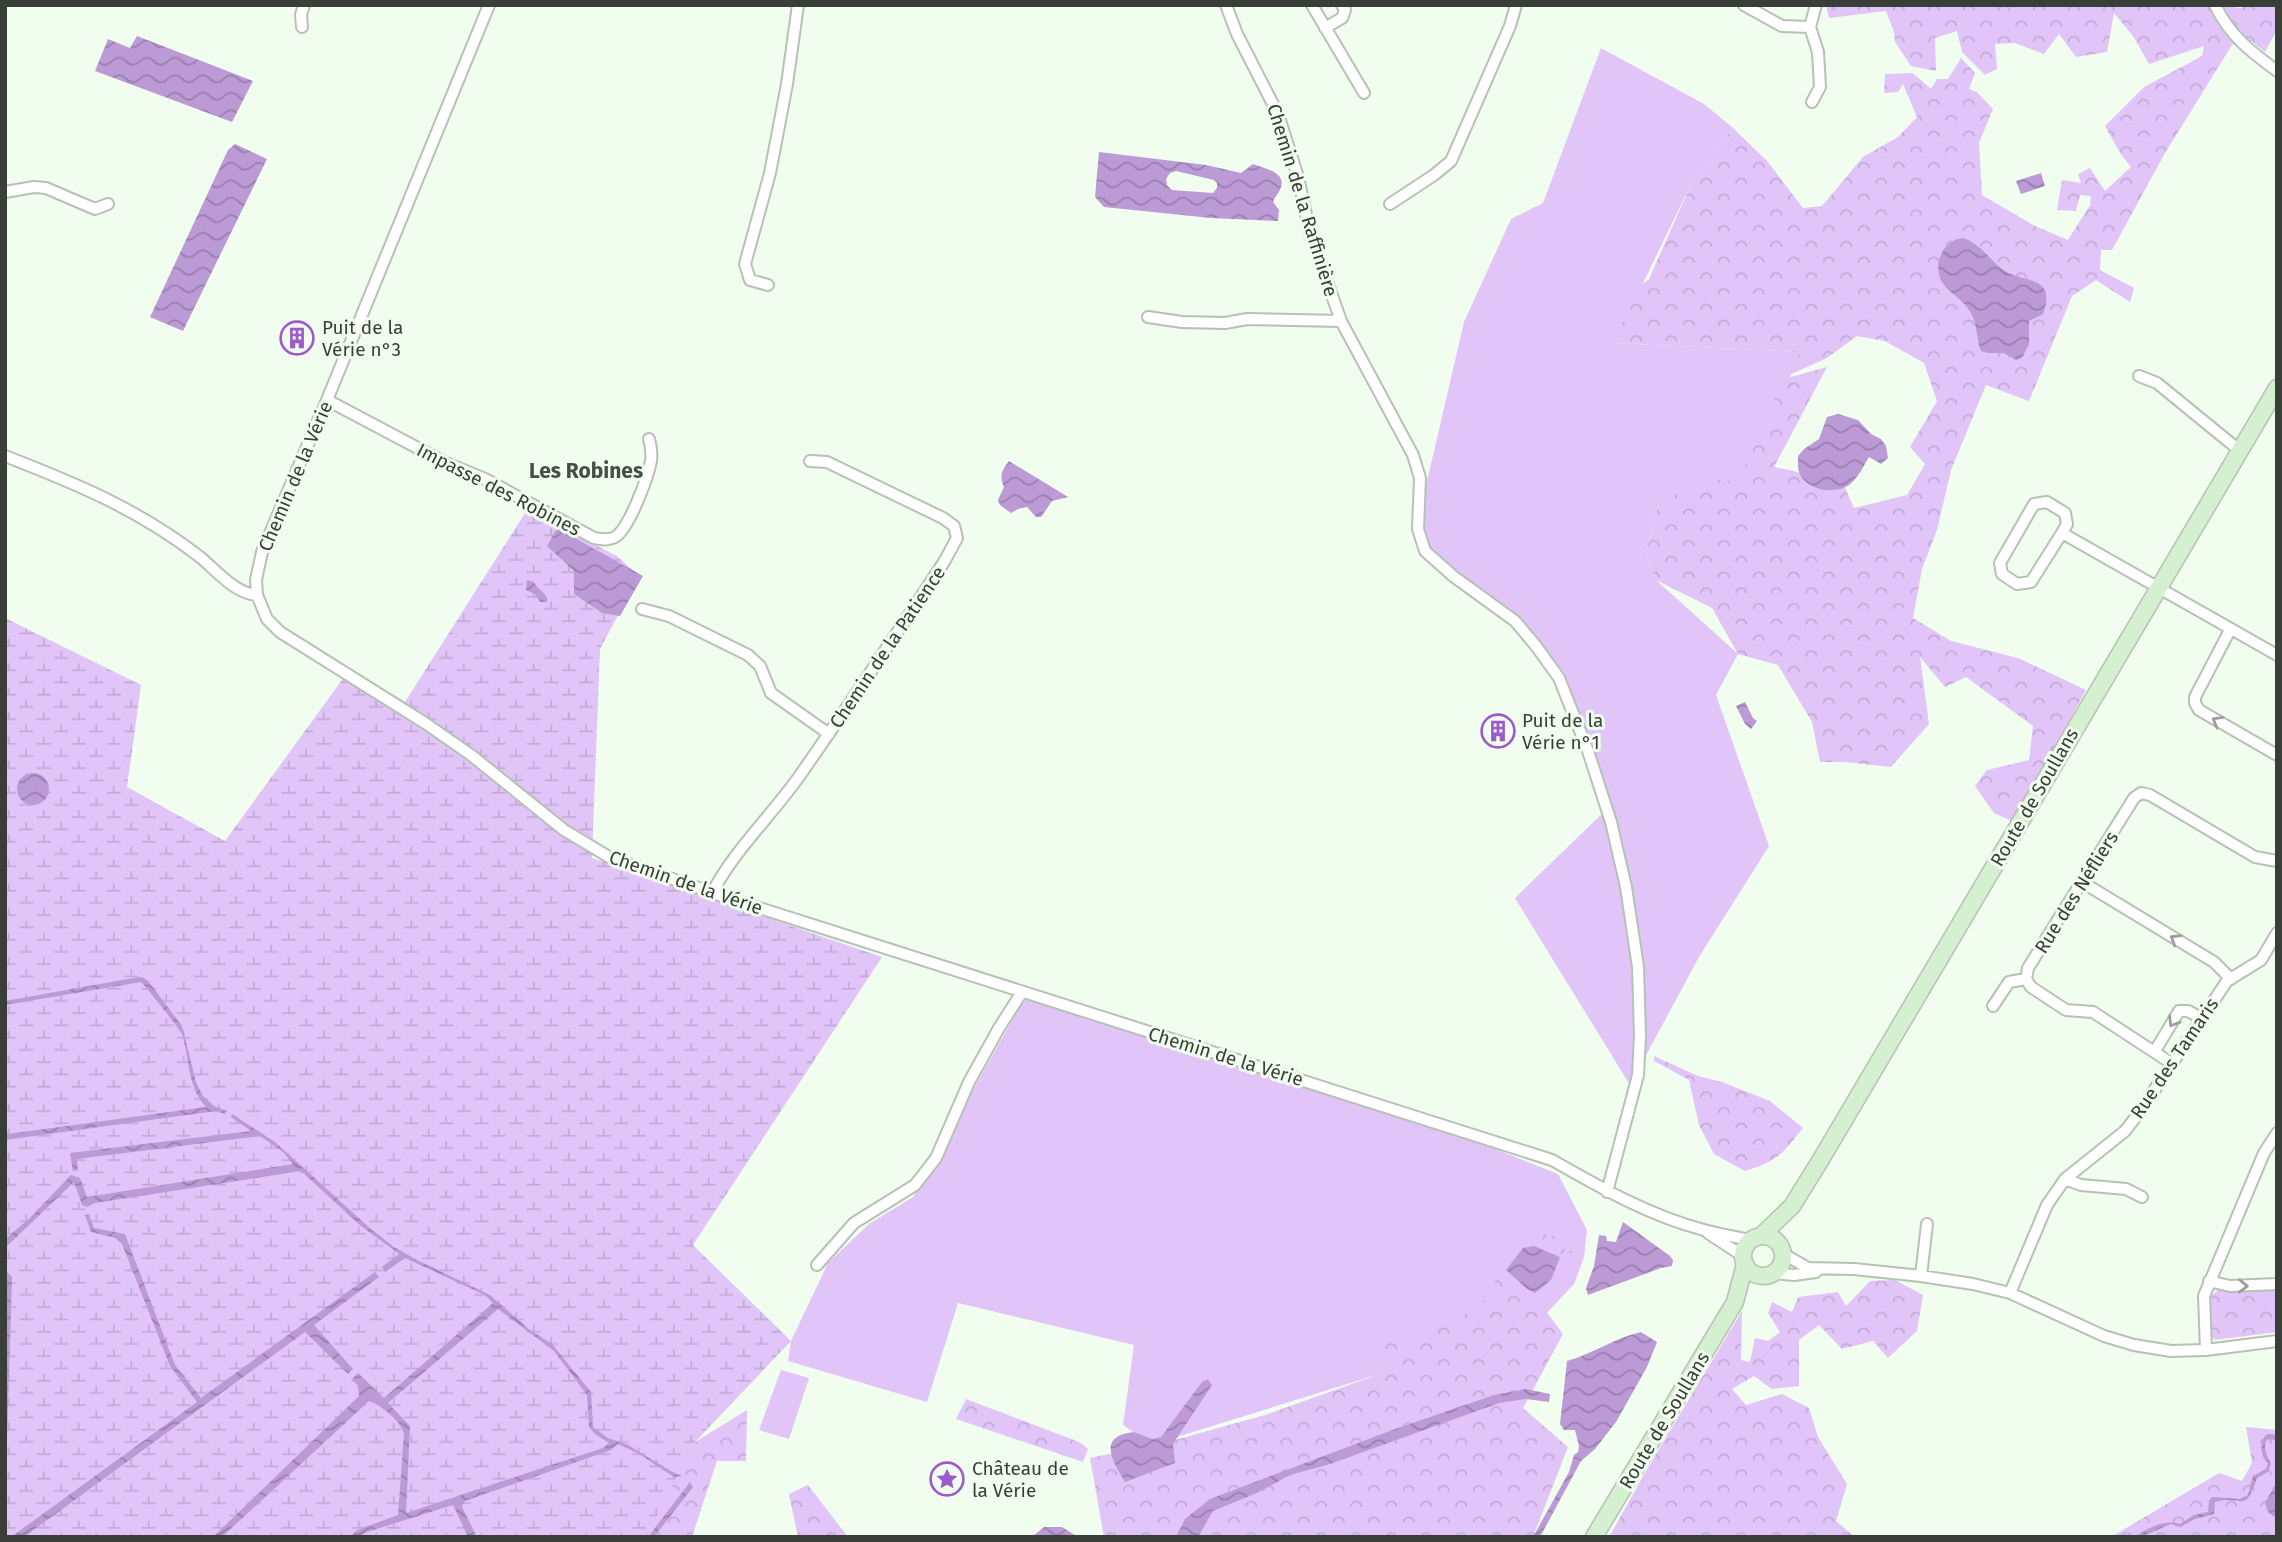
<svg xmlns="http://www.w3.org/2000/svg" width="2282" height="1542" font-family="'Fira Sans',sans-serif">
<defs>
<pattern id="forest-crowns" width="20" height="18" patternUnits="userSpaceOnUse" patternTransform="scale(1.75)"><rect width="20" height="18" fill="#e1c5f9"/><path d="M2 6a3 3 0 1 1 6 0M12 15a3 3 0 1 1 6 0" fill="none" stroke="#c2aad6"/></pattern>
<pattern id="wetland-marsh" width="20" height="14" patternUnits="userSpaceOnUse" patternTransform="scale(1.75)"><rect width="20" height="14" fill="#e1c5f9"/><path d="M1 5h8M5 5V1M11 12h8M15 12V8" fill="none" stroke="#c2aad6"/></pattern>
<pattern id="water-waves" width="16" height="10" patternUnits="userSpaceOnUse" patternTransform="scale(1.75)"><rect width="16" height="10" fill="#bb9ad5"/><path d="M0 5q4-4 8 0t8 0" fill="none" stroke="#997fae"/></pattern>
</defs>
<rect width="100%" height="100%" fill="#f1fdee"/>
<!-- green -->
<path fill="#e1c5f9" d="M1601 48 1704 104 1733 128 1693 180 1614 343 1801 352 1734 502 1658 505 1646 554 1656 580 1738 654 1716 695 1769 846 1699 957 1630 1085 1515 898 1611 805 1563 680 1511 609 1449 572 1424 544 1425 490 1464 322 1511 219 1543 203Z
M1024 999 1475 1141 1558 1174 1587 1230 1584 1257 1574 1284 1544 1316 1389 1371 1151 1445 1123 1425 1134 1345 958 1303 927 1402 788 1361 791 1341 828 1263 869 1224 913 1197Z
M781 1370 809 1378 789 1439 759 1430Z"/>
<!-- forest -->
<path fill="url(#forest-crowns)" d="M1826 5H2219L2241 8 2246 5H2277V30L2265 52 2251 41 2232 45 2165 153 2112 250H2101L2100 270 2134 288 2130 302 2096 280 2072 296 2029 401 1986 385 1951 470 1937 530 1922 569 1913 618 1951 641 2018 658 2086 690 2014 822 1994 813 1975 786 1987 770 2029 760 2033 726 1966 677 1945 687 1920 657 1929 724 1891 767 1845 762H1820L1812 722 1778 665 1738 654 1712 608 1656 580 1646 554 1658 505 1704 477 1737 482 1756 444 1783 379 1827 367 1774 467 1794 471 1813 479 1843 483 1854 508 1907 495 1925 464 1910 447 1937 401 1924 363 1885 341 1857 336 1827 358 1789 375 1800 352 1613 343 1639 287 1649 279 1693 180 1733 128 1768 162 1803 208 1822 206 1863 157 1898 137 1917 117 1903 84 1898 92 1884 93 1885 74 1913 73 1931 89 1937 79H1948L1961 58 1975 73 1969 89 1977 92 1993 109 1979 143 1982 195 2035 226 2068 240 2090 205 2091 196 2080 195 2076 211 2057 210 2062 180 2081 183 2078 174 2090 168 2105 191 2131 167 2120 153 2105 126 2144 87 2202 56 2204 46 2149 64 2133 36 2114 13 2107 52 2076 57 2059 34 2044 54 2015 43 1995 44 1997 69 1985 75 1962 52 1957 31 1935 38 1936 71 1911 66 1895 42 1894 32 1886 11 1829 18Z
M1654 1056 1698 1076 1722 1082 1770 1101 1803 1128C1782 1154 1778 1161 1745 1171L1714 1154 1699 1125 1689 1080 1654 1061Z
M1537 1233 1569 1239 1563 1255 1531 1242 1506 1274 1526 1293 1538 1289 1574 1247 1557 1281 1537 1299 1563 1334 1523 1408 1568 1447 1533 1537H1104L1090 1458 1175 1440 1265 1415 1388 1371 1355 1336 1414 1339 1476 1309 1490 1293 1502 1265 1520 1242Z
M1895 1280 1923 1295 1917 1331 1888 1358 1873 1341 1842 1349 1819 1325 1799 1340V1386L1772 1389 1754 1376 1732 1389 1746 1405 1782 1394 1809 1408 1818 1437 1847 1484 1836 1521 1855 1537H1609L1647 1469 1742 1311 1741 1360 1750 1362 1755 1338 1768 1341 1780 1332 1768 1313 1772 1302 1792 1312 1798 1297 1838 1292 1846 1306 1870 1281Z
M2227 1289 2230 1292 2277 1289V1332L2215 1340C2205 1330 2209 1312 2209 1298L2218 1290Z
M966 1399 1079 1442 1088 1449 1083 1462 956 1419Z
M747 1410 746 1461H717L692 1537H630L695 1442Z
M2246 1427 2277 1430V1537H2111L2219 1473 2242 1481 2252 1463Z
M808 1485 848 1537H798L789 1494Z"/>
<!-- wetland -->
<path fill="url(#wetland-marsh)" d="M527 510 617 556 639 576 600 649 592 858 882 957 693 1245 791 1341 695 1442 646 1537H5V618L141 685 127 787 225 841 350 669 405 702Z"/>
<!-- water -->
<path fill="url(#water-waves)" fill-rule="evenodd" d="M137 36 253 81 232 122 95 71 108 39 130 48Z
M235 144 267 159 183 331 150 317 228 150Z
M1099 152 1206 165 1241 173 1253 164C1263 168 1286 172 1281 187 1280 192 1275 196 1273 202L1279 210 1278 221 1211 218 1104 207 1095 197ZM1176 171 1214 180 1217 183V188L1213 193 1172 190 1167 185 1166 179 1170 173Z
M2041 173 2045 186 2021 194 2016 181Z
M1963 238C1981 244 1988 258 2002 269 2022 284 2058 274 2043 314L2029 321V344L2022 358 2016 360 2004 353H1988L1981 351C1976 339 1978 326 1971 313 1963 299 1953 296 1944 285 1931 269 1941 240 1963 238Z
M1838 414 1858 420 1871 434 1881 439 1886 446 1888 458 1881 464 1869 457C1863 467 1858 478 1849 485 1836 494 1812 491 1802 478 1797 472 1798 463 1798 456L1804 449 1819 439 1827 417Z
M1009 461 1068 497 1052 501 1041 517H1036L1027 507 1018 509 1011 513 1000 505 998 500 1004 487C999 476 1002 470 1009 461Z
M557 528 643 576 620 616 602 613 574 594V571L547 546Z
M527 580 534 582C537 590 549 593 547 602H540L535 594 526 590Z
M1745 702 1753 718 1757 721 1751 729 1745 724 1736 706Z
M17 789a16 16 0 1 1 32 0a16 16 0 1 1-32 0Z
M139 977 144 978 148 981 182 1026 196 1082 202 1095 214 1106 227 1111 225 1114 216 1111 5 1140V1128L8 1134 206 1107C187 1086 190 1060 182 1034 181 1031 145 985 141 982L5 1005V1001Z
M232 1114 275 1142 372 1230 394 1247 419 1261 490 1295 530 1330 552 1344 591 1392 593 1427 608 1438 628 1445 674 1473 682 1476 674 1477 639 1454 618 1444 611 1450 465 1501 462 1506 463 1509 477 1537H468L453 1505 367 1532 358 1537H350L357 1530 398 1515 404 1433C398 1419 383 1406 369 1401L222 1537H213L359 1396 358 1386 352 1379 358 1373 384 1398 493 1303 485 1295 405 1258 385 1272 382 1267 399 1254 361 1226 301 1171 95 1203 87 1207 82 1205 74 1182 5 1248V1239L30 1218 71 1175 80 1178 87 1197 293 1164 283 1152 260 1136 77 1159 78 1170 73 1171 70 1153 251 1131 231 1117ZM498 1309 554 1351 587 1395 589 1427 595 1434 609 1443 603 1448 406 1513 410 1426 388 1403Z
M89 1214 94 1228 125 1234 175 1365 201 1398 375 1272 379 1277 314 1325 353 1369 348 1374 305 1332 24 1537H11L197 1402 170 1366 122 1244 115 1238 91 1232 85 1215Z
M1623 1222 1670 1256 1673 1260 1672 1266 1661 1268 1588 1295 1586 1288 1594 1266 1599 1235 1606 1236 1607 1241 1616 1242Z
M1534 1246 1560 1257 1551 1280 1535 1293 1527 1289 1506 1270 1523 1248Z
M5 1270 12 1277 5 1504 6 1282Z
M1641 1332 1657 1342 1647 1367 1616 1422 1595 1449 1581 1461 1540 1537H1533L1569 1472 1574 1455 1578 1452 1579 1446 1575 1430H1564L1560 1424 1567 1361C1593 1354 1614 1338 1641 1332Z
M1208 1379 1212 1385 1173 1444 1175 1463 1125 1482C1113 1462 1096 1436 1134 1432L1152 1439 1161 1437 1202 1382Z
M1526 1389 1550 1394 1549 1402 1526 1399 1499 1403 1330 1464 1290 1475 1257 1493 1213 1511 1198 1537H1176L1185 1519 1210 1499 1395 1429 1494 1395Z
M2268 1434 2277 1435V1440L2267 1439C2263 1446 2266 1456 2271 1463L2268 1472 2257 1478C2244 1516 2244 1494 2215 1502L2214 1514 2195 1519 2180 1527 2171 1524 2141 1537H2135C2149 1527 2165 1519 2180 1524L2194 1515 2208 1512 2209 1501 2212 1497 2239 1499 2248 1495 2253 1476 2266 1469 2268 1463C2260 1456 2260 1444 2265 1436Z
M2277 1481V1519L2268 1512 2265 1503Z
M690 1482 693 1487 654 1537H648Z
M1044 1527H1062L1078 1537H1032Z"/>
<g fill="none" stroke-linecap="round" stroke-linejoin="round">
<defs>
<path id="minor" d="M489 5 327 400 262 552 256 580 257 595 267 619 280 632 425 723 471 755 564 830 609 857 728 898 1552 1160C1601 1188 1650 1216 1704 1230 1719 1234 1735 1237 1751 1240
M1226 5 1237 34 1278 114 1298 177 1310 233 1341 321 1413 455 1420 478 1418 529 1425 551 1453 576 1515 621 1536 646 1559 678 1588 751 1611 822 1626 887 1638 967 1640 1036 1638 1075 1607 1192
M1312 5 1364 93
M1744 5 1782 26 1810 27
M2215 5C2230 36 2250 51 2277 71
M302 27 301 15 304 5
M1325 28 1342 18 1345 10 1342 5
M1812 102 1820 87 1818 52 1810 27 1816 5
M5 192 34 187 46 188 95 209 108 204
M1390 204 1434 175 1451 161 1510 26 1516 5
M768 285 750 280 745 264 770 173 787 84 798 5
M1148 317 1182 322 1225 323 1247 319 1341 321
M2139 376 2157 383 2239 450
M327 400 446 463 485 479 594 538C601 539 608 541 615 537 629 529 648 477 651 461 652 453 651 446 649 439
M5 456C77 484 138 509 200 557 217 571 234 593 257 595
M2062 533 2031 582 2017 584 2002 574 2000 563 2034 504 2047 502 2065 513 2067 524 2062 533 2277 655
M642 609 669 616 748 655 760 666 771 693 829 734
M2230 630 2195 697V703L2199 710 2277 755
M2082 882 2214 962 2231 979
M712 893C734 851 770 817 798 778 848 707 896 634 944 562L957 538 954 526 943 518 827 462 810 461
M1993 1006 2009 982 2026 979
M2155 1051 2179 1011H2188L2201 1018
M2171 1063 2093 1012 2066 1010 2031 987 2026 979 2028 968 2134 798 2141 793 2150 795 2255 857 2277 861
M2065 1179 2081 1185 2126 1189 2142 1197
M1708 1233 1743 1256
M1782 1253 1808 1268 1854 1269 1921 1276 1973 1284 2010 1293 2104 1336 2134 1345 2171 1351 2206 1350 2277 1341
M817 1265 854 1223 915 1185 936 1158 969 1082 999 1028 1022 992
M1772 1273 1794 1275 1816 1272
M1921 1276 1927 1224
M2209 1281 2230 1286 2277 1284
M2010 1293 2047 1205 2065 1179 2125 1131 2139 1113 2227 981 2261 960 2277 933
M2206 1350 2204 1296 2264 1153 2277 1133"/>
<path id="secondary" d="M1761 1236 1792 1206 1820 1161 2277 388
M1743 1256a20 20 0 1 1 40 0a20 20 0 1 1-40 0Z
M1594 1537 1735 1302 1745 1264"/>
</defs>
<!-- minor casing -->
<use href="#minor" stroke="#b6c2b3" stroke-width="14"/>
<!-- secondary casing -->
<use href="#secondary" stroke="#b6c2b3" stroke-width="19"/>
<!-- minor -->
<use href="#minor" stroke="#fff" stroke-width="10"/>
<!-- secondary -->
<use href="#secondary" stroke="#d5f0d0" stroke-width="16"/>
</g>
<!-- one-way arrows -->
<defs><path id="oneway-chevron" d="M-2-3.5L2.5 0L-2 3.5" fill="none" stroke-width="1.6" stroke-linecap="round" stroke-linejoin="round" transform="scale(1.75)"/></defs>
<g stroke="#9c9e9c">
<use href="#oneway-chevron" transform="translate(2217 721) rotate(-150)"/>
<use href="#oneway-chevron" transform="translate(2175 939) rotate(-149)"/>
<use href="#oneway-chevron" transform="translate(2173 1022) rotate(122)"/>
<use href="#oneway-chevron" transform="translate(2243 1286) rotate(1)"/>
</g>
<!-- icons -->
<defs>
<symbol id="building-ring" viewBox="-11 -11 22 22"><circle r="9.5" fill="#f1fdee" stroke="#9e59cd" stroke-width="1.5"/><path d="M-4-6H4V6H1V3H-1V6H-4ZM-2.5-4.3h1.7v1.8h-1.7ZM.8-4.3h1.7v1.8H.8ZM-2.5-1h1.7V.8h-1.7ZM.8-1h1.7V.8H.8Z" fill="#9e59cd"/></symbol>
<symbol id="sight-ring" viewBox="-11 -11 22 22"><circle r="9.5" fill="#f1fdee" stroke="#9e59cd" stroke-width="1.5"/><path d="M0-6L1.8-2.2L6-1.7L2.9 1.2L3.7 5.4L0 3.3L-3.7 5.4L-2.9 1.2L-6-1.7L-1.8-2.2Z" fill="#9e59cd"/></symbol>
</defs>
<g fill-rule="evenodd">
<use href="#building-ring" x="278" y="319" width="38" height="38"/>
<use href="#building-ring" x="1479" y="712" width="38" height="38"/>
<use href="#sight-ring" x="928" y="1460" width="38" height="38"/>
</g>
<g text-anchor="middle" stroke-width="6" stroke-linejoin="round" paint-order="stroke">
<!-- street labels -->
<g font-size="19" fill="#393e38" stroke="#f1fdee">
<text transform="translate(1303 200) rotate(73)" y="7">Chemin de la Raffinière</text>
<text transform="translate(295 476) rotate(-67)" y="7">Chemin de la Vérie</text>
<text transform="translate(499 489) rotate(27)" y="7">Impasse des Robines</text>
<text transform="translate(887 647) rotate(-56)" y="7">Chemin de la Patience</text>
<text transform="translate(2034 797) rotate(-60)" y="7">Route de Soullans</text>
<text transform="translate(686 882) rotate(19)" y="7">Chemin de la Vérie</text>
<text transform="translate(2076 892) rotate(-58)" y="7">Rue des Néfliers</text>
<text transform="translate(1226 1056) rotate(17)" y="7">Chemin de la Vérie</text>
<text transform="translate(2174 1058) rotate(-56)" y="7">Rue des Tamaris</text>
<text transform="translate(1664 1420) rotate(-59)" y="7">Route de Soullans</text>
</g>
<!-- poi labels -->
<g font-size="19" fill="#393e38" stroke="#f1fdee" text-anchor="start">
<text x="322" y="334">Puit de la<tspan x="322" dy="22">Vérie n°3</tspan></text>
<text x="1522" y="727">Puit de la<tspan x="1522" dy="22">Vérie n°1</tspan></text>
<text x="972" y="1475">Château de<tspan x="972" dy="22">la Vérie</tspan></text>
</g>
<!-- neighbourhood labels -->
<g font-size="21" font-weight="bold" fill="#455044" stroke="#f1fdee">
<text x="586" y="478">Les Robines</text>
</g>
</g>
<!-- border -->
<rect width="2282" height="1542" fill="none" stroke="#393e38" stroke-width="14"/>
</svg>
